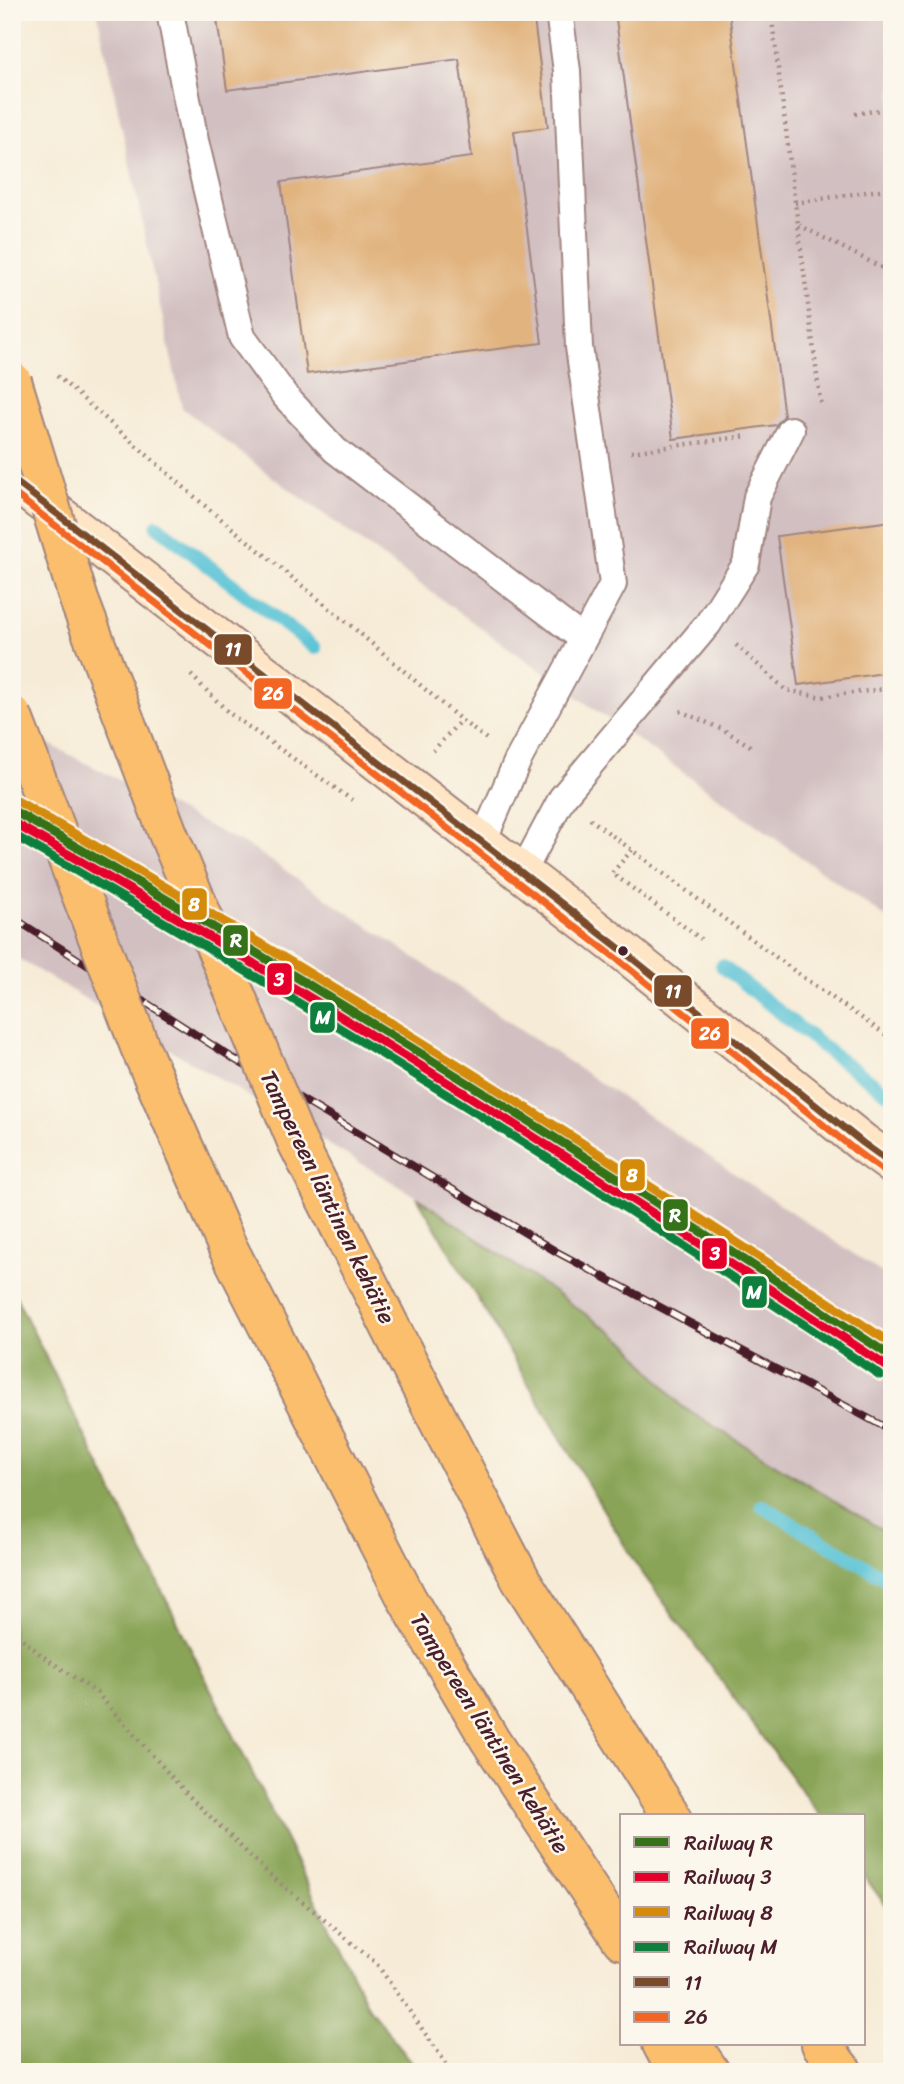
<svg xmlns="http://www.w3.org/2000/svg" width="904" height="2084" font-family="Sriracha,sans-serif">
<rect width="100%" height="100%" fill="#fbf7ec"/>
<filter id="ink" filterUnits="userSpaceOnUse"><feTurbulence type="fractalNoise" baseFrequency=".0143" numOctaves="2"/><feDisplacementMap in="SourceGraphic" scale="14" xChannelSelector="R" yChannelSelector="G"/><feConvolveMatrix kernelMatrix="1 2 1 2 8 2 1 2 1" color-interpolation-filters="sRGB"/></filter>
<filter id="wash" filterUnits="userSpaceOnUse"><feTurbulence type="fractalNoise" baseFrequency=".00686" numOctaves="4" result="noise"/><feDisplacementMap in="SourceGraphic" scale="28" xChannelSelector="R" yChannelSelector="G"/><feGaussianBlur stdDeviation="1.57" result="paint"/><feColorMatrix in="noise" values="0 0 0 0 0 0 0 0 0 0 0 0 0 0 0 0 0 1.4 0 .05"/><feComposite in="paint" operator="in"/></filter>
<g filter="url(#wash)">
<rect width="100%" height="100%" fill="#f6ebd6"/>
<!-- industrial -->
<path fill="#d2bfc1" d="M97 12H892V922L467 618 267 473 182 408Z
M12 725 255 850 892 1280V1536L681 1406 627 1343 417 1197 12 955Z"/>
<!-- forest -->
<path fill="#89a456" stroke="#6a6240" stroke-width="2" d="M417 1197 627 1343 681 1406 892 1536V1914L864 1876V1816H820L635 1563Z
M12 1289 369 2008 420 2072H12Z"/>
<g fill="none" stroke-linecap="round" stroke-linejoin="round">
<!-- stream -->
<path stroke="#5ac3d6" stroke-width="14" d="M157 526 315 648
M722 966 832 1054 892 1096
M762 1506 892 1582"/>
</g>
<g id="blocks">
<!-- building -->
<path fill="#e1b37e" d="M216 12H533L548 127 514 131 542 343 307 374 281 182 472 157 459 59 227 90Z
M615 12H729L784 416 776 425 673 439Z
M892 521V672L798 685 777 536Z"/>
</g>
</g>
<g filter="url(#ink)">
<use href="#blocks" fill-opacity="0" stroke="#a08580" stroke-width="2"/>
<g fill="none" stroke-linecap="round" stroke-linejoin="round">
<defs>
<path id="lane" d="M170 12 195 141 242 337 285 396 335 450 583 639
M482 843 517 762 613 584 579 347 567 71 559 12
M522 873 562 798 708 624 746 564 757 497 791 430"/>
<path id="secondary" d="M12 479 623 951 863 1143 892 1164"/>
<path id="highway" d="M227 1246 407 1599 490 1740 622 1940
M403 1352 521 1580 671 1816
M662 2044 677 2072
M691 2044 710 2072
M821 2044 843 2072"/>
</defs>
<!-- lane casing -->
<use href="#lane" stroke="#a08580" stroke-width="30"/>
<!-- secondary casing -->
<use href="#secondary" stroke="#a08580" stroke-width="42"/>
<!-- highway casing -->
<use href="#highway" stroke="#a08580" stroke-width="42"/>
<!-- path -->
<path stroke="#a08580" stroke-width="4.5" stroke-dasharray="2 5" stroke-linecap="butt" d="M771 12 821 407
M855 114 892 108
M795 203 892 188
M799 225 892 273
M57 376 204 505 356 630 461 720 489 741
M631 452 747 436
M736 645 786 690 821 697 892 688
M191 675 229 713 352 800
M680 711 724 730 752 747
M433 751 461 720
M590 819 804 978 892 1039
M632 850 612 873 701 939
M12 1630 41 1655 97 1693 187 1794 269 1874 376 1963 452 2072"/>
<!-- lane -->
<use href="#lane" stroke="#fff" stroke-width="26"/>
<!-- secondary -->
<use href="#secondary" stroke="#fde5c5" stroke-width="38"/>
<!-- highway -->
<use href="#highway" stroke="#fabe6d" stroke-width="38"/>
<defs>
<path id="rail" d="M12 917 234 1059 557 1252 892 1431"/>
</defs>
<!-- rail casing -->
<use href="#rail" stroke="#4a1f2b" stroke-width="8"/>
<!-- rail -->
<use href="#rail" stroke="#fbf7ec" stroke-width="5" stroke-dasharray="16" stroke-linecap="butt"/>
<defs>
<path id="highway-bridge" d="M12 381 79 600 167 831 297 1142 403 1352
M12 715 140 1047 227 1246"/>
</defs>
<!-- highway-bridge casing -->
<use href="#highway-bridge" stroke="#a08580" stroke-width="42" stroke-linecap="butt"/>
<!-- highway-bridge -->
<use href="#highway-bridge" stroke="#fabe6d" stroke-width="38"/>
<defs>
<path id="bus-1" d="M12 479 623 951 863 1143 892 1164"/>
<path id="bus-2" d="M12 492 617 959 856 1151 886 1173"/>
</defs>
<!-- bus-1 casing -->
<use href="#bus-1" stroke="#fbf7ec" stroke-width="12"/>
<!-- bus-2 casing -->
<use href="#bus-2" stroke="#fbf7ec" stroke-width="12"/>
<!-- bus-1 -->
<use href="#bus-1" stroke="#7a4b2a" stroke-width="7"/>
<!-- bus-2 -->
<use href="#bus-2" stroke="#f26522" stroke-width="7"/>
<defs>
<path id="rail-1" d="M12 810C313 981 604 1166 892 1357"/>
<path id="rail-2" d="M12 822C311 992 600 1176 886 1366"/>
<path id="rail-3" d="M17 801C316 971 605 1155 892 1344"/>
<path id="rail-4" d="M12 834C309 1003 596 1186 880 1375"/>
</defs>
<!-- rail-1 casing -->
<use href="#rail-1" stroke="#fbf7ec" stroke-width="14"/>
<!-- rail-2 casing -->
<use href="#rail-2" stroke="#fbf7ec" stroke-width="14"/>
<!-- rail-3 casing -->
<use href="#rail-3" stroke="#fbf7ec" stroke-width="14"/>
<!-- rail-4 casing -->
<use href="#rail-4" stroke="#fbf7ec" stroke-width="14"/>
<!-- rail-1 -->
<use href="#rail-1" stroke="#357219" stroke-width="9"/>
<!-- rail-2 -->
<use href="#rail-2" stroke="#e4002b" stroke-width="9"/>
<!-- rail-3 -->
<use href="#rail-3" stroke="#d48b09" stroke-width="9"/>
<!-- rail-4 -->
<use href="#rail-4" stroke="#0e7f3c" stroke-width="9"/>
</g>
</g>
<!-- markers -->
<circle fill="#4a1f2b" stroke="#fbf7ec" stroke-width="2.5" cx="623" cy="951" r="6"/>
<g text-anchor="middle" stroke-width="5" stroke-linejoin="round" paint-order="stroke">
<!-- street labels -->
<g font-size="23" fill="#4a1f2b" stroke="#fbf7ec">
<text transform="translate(328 1197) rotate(64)" y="8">Tampereen läntinen kehätie</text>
<text transform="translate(490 1733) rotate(58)" y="8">Tampereen läntinen kehätie</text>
</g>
</g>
<g stroke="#fbf7ec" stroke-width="2.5">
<rect x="213" y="633" width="40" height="33" rx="7" fill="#7a4b2a"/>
<rect x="253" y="677" width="40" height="33" rx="7" fill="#f26522"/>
<rect x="181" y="887" width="27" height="34" rx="7" fill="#d48b09"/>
<rect x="222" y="924" width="27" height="33" rx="7" fill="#357219"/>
<rect x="266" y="962" width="27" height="34" rx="7" fill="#e4002b"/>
<rect x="653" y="974" width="40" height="34" rx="7" fill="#7a4b2a"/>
<rect x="309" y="1001" width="27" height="33" rx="7" fill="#0e7f3c"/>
<rect x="690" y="1017" width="40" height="33" rx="7" fill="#f26522"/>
<rect x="619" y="1158" width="27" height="34" rx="7" fill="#d48b09"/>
<rect x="662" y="1198" width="27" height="34" rx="7" fill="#357219"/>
<rect x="701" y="1237" width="27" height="33" rx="7" fill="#e4002b"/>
<rect x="741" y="1275" width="27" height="34" rx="7" fill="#0e7f3c"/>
</g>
<g font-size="19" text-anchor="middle" font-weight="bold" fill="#fff">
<text x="233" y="656">11</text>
<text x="273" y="700">26</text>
<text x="194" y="911">8</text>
<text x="236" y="947">R</text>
<text x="279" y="986">3</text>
<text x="673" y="998">11</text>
<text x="323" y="1024">M</text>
<text x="710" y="1040">26</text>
<text x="632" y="1182">8</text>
<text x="675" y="1222">R</text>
<text x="715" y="1260">3</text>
<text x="754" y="1299">M</text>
</g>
<!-- margin -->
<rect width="904" height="2084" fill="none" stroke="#fbf7ec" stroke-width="42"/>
<!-- legend -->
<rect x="620" y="1814" width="245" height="231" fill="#fbf7ec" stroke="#b4a19f" stroke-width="2"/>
<rect x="634" y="1837" width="35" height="10" fill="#357219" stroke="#b4a19f" stroke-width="2"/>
<text x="684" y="1850" font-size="21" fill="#4a1f2b">Railway R</text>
<rect x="634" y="1872" width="35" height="10" fill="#e4002b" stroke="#b4a19f" stroke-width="2"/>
<text x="684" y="1884" font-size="21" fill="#4a1f2b">Railway 3</text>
<rect x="634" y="1907" width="35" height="10" fill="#d48b09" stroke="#b4a19f" stroke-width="2"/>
<text x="684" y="1920" font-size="21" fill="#4a1f2b">Railway 8</text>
<rect x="634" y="1942" width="35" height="10" fill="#0e7f3c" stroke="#b4a19f" stroke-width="2"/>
<text x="684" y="1954" font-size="21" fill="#4a1f2b">Railway M</text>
<rect x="634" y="1977" width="35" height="10" fill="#7a4b2a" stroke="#b4a19f" stroke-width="2"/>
<text x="684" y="1990" font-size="21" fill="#4a1f2b">11</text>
<rect x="634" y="2012" width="35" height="10" fill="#f26522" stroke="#b4a19f" stroke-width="2"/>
<text x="684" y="2024" font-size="21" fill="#4a1f2b">26</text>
</svg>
